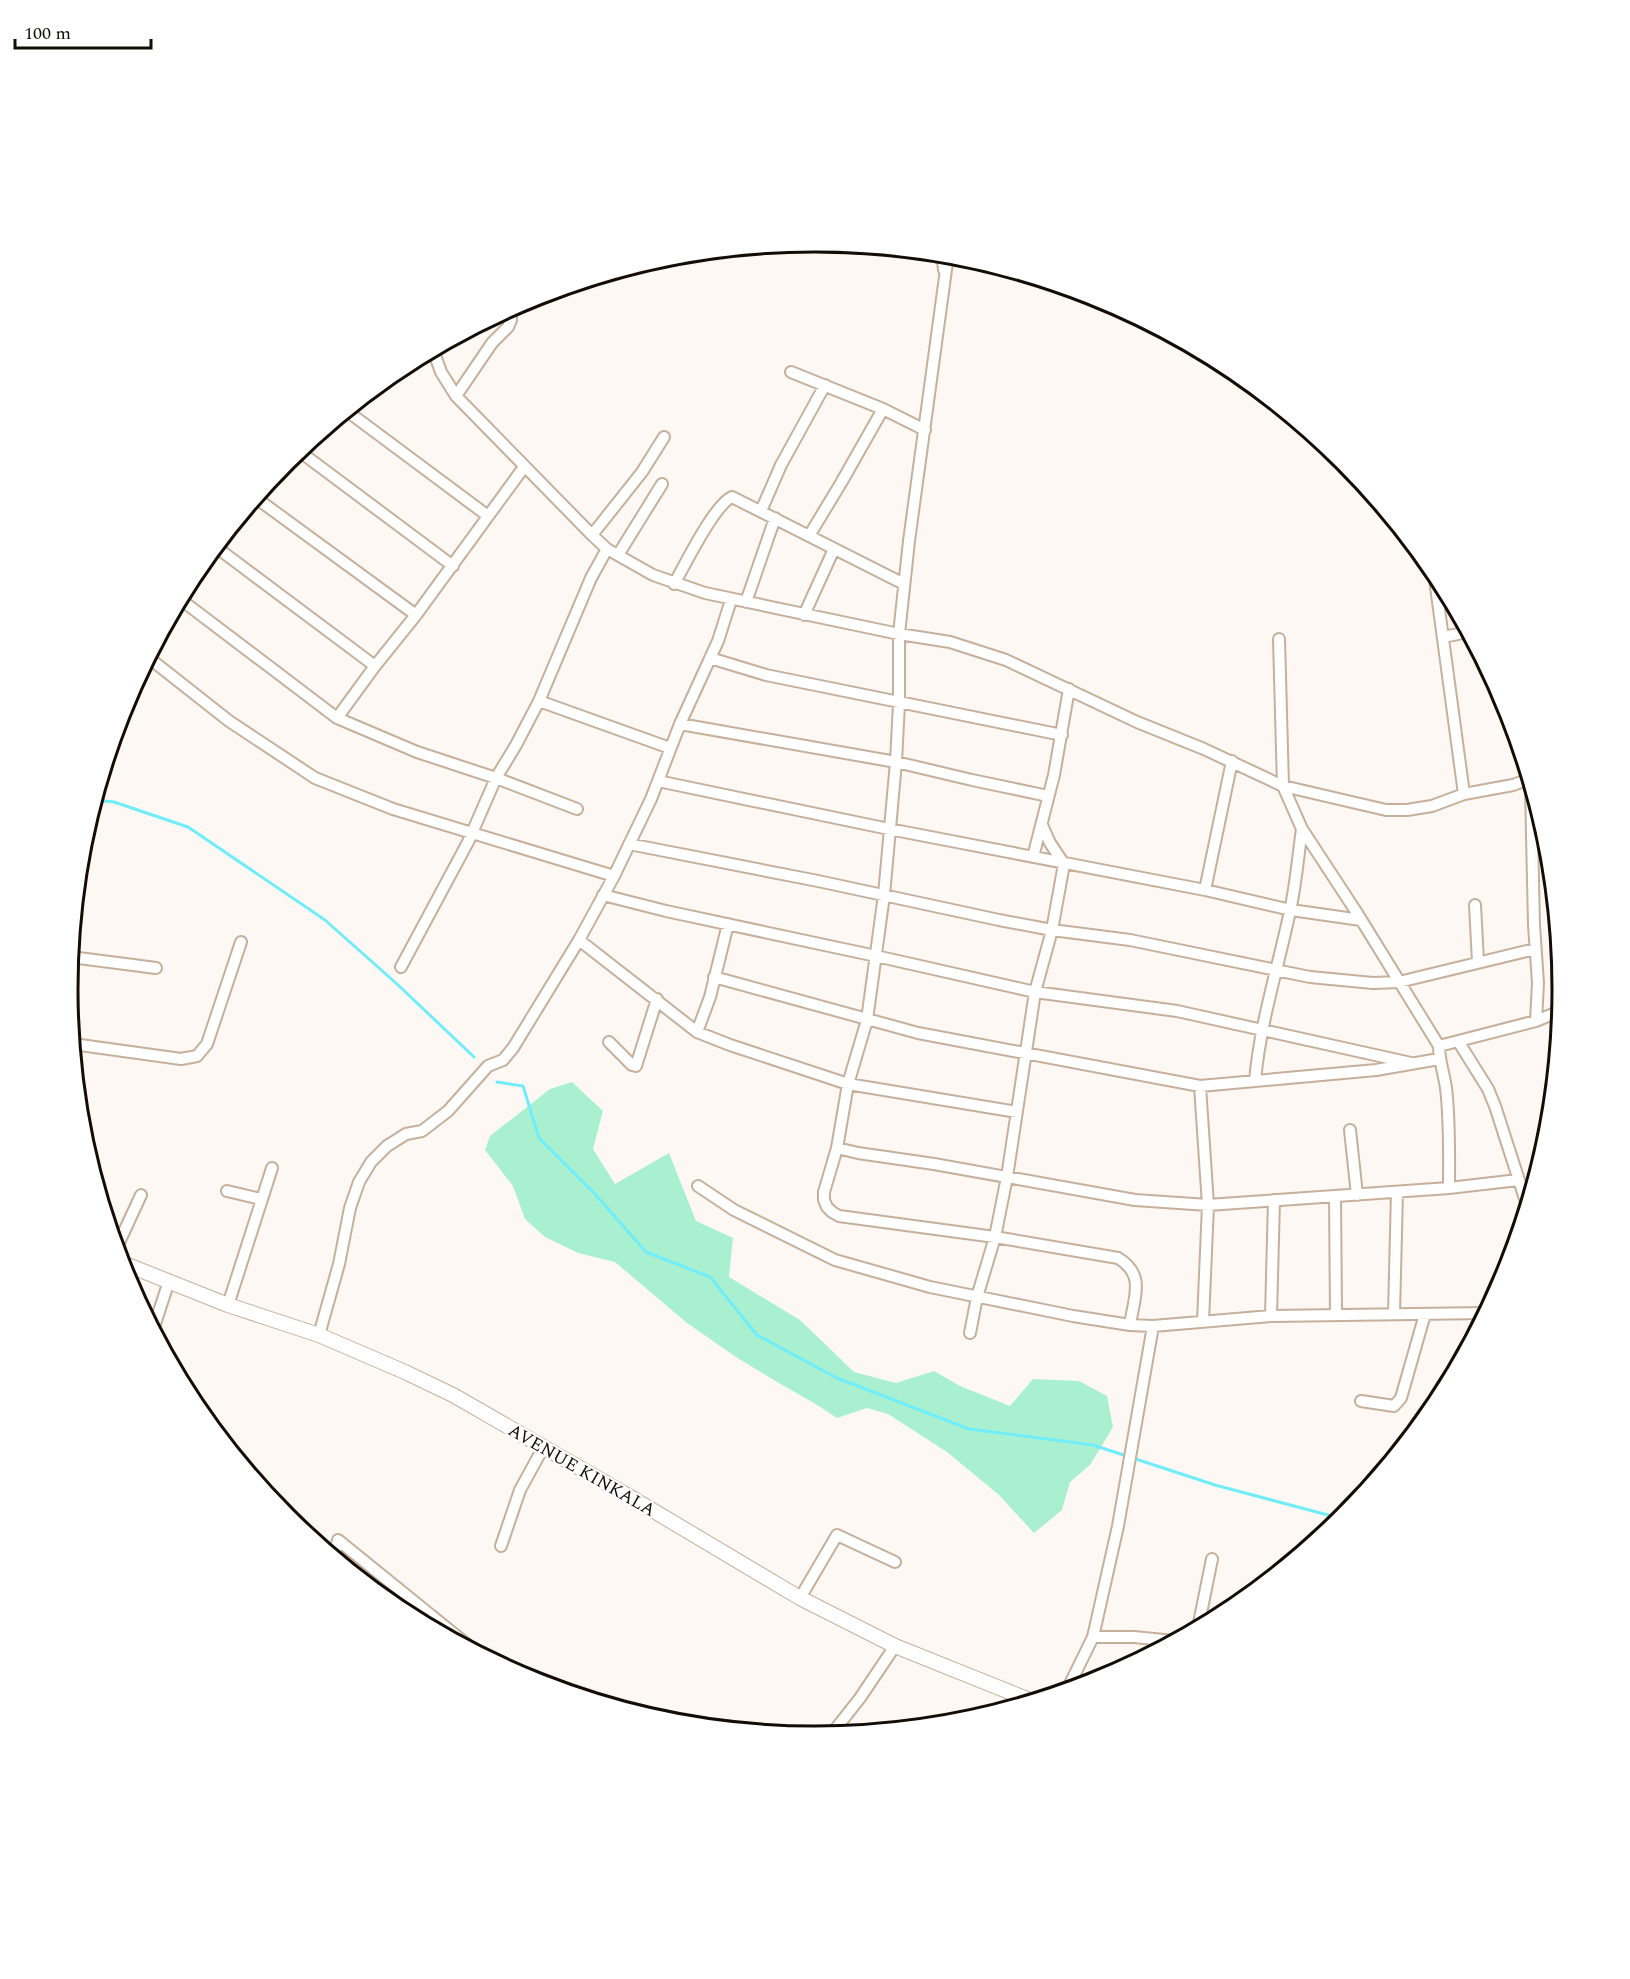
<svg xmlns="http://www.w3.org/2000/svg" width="1630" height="1979" font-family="Spectral,serif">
<rect width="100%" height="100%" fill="#fdf8f4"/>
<!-- green -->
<path fill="#a9f0d0" d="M572 1082 603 1111 593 1149 615 1184 669 1153 696 1221 733 1238 729 1277 800 1320 854 1372 896 1383 934 1371 960 1386 1010 1406 1033 1379 1079 1381 1107 1396 1113 1427 1090 1465 1070 1482 1062 1510 1034 1533 999 1495 947 1452 888 1414 867 1408 837 1418 814 1403 777 1382 736 1357 687 1323 615 1262 578 1253 545 1237 525 1219 513 1186 485 1150 490 1136 550 1089Z"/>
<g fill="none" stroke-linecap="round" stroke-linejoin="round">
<!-- stream -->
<path stroke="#71edf9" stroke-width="3" d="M95 800 114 802 188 827 325 920 397 984 474 1057
M497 1082 523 1086 539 1138 595 1194 646 1252 710 1277 757 1335 837 1378 969 1429 1093 1445 1215 1485 1343 1519"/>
<defs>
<path id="minor" d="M935 254 943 261 944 270
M948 255 909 541 899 634V703L896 762 884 895 867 1020 848 1084 837 1148 824 1192V1200L827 1207 832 1212 839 1216 995 1237 1118 1258C1146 1275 1134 1297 1130 1325
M433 350 441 372 456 396 592 535 607 549 653 575 705 593 899 634 950 642 1006 660 1137 722 1204 749 1283 786 1386 810H1407L1432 806 1464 794 1513 785 1529 779
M791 372 883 409 925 430
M456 396 492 343 508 327 511 320V309
M347 411 488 516
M299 451 453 566
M256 498 416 615
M761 511 781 465 825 385
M592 535 642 472 664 437
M809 536 841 483 883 409
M216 547 375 666
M618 555 662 484
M1434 572 1464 794
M674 584C685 565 714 505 732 497L904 584
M180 599 337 718 417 752 496 778 577 809
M746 602 775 518
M804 615 834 549
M1443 637 1468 632
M1279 639 1283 786 1302 829 1357 913 1439 1046C1439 1061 1444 1073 1446 1088 1450 1121 1449 1155 1449 1188
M149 658 229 721 315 778 393 809 614 876
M710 658 766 675 1062 735
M539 701 670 748
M337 718 375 666 416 615 524 467
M680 724 896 762 972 780 1048 796
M658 781 889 829 1205 890 1291 910 1361 920
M1531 789 1534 925 1538 983 1536 1021
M629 844 818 881 999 920 1052 930 1130 940 1310 977 1373 983 1399 982 1535 949
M1033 857 1054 775 1069 689
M1205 890 1232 761
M603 895 666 911 876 956 1035 992 1177 1011 1411 1063
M1475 905 1478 962
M579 940 697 1032 730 1045 848 1084 1017 1112
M71 957 156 968
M401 967 468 842 496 778 516 745 539 701 591 578 607 549
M714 977 918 1033 1200 1086 1376 1070 1439 1059
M697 1032 710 997 728 924
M1458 1041 1488 1089 1495 1106 1527 1205
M609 1042 632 1065 636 1066 657 999
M73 1044 181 1059 197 1056 207 1044 241 942
M1439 1046 1536 1021 1560 1011
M1255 1081C1260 1023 1278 968 1290 911 1296 884 1298 856 1302 829
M1200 1086 1208 1205 1203 1321
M1350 1130 1357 1195
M837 1148 858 1153 934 1164 1135 1200 1208 1205 1449 1188 1518 1180
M698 1186 734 1210 835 1260 930 1287 1073 1316 1130 1325 1153 1326 1271 1316 1486 1313
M227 1191 261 1199
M1335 1196 1336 1315
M116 1249 141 1195
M228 1305 272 1168
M1394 1314 1397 1192
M1271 1316 1274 1200
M153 1330 169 1281
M970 1333 977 1297 995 1237 1007 1177 1035 992 1052 930 1064 864 1050 843 1042 825
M319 1335 339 1264 350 1208 359 1182 371 1162 387 1146 406 1134 422 1131 448 1111 488 1066 503 1060 513 1048 579 940 614 876 651 799 680 724 718 641 731 600
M1361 1401 1394 1406 1401 1398 1425 1314
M501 1546 520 1490 543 1448
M334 1557 338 1540 475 1651
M800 1598 837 1535 895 1562
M1198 1628 1212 1559
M1093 1637H1134L1174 1641
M1067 1690 1093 1637 1118 1526 1153 1326
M830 1736 860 1698 895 1646"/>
<path id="major" d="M120 1262 228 1305 319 1335 405 1372 453 1395 632 1498 800 1598 895 1646 1032 1701"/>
</defs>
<!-- minor casing -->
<use href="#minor" stroke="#c6b09c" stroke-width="14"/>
<!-- major casing -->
<use href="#major" stroke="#c6b09c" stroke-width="16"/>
<!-- minor -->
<use href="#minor" stroke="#fff" stroke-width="10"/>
<!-- major -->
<use href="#major" stroke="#fff" stroke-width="14"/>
</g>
<g text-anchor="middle" stroke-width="4.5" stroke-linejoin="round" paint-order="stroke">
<!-- street labels -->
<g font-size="18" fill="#140d06" stroke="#fff">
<text transform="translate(582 1470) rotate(30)" y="6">AVENUE KINKALA</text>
</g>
</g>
<!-- crop -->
<path d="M0 0H1630V1979H0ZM78 989a737 737 0 1 1 1474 0a737 737 0 1 1-1474 0Z" fill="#fff" fill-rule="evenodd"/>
<path fill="none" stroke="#140d06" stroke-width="3" d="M78 989a737 737 0 1 1 1474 0a737 737 0 1 1-1474 0Z"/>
<!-- scale -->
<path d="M15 39v9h136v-9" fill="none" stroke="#140d06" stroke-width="3"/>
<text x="24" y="39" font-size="18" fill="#140d06" stroke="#ffffff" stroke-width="4.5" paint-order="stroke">100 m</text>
</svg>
